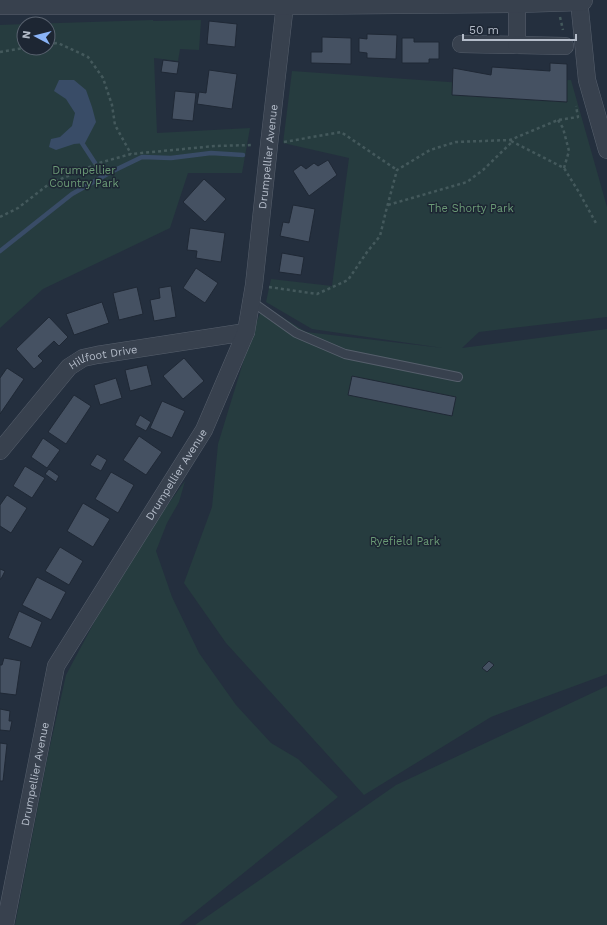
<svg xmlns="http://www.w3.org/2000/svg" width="607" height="925" font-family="'Work Sans',sans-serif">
<rect width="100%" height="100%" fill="#242f3e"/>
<!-- green -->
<path fill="#263c3f" d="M153 20V21L201 20 199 50 180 49 178 61 154 58 157 133 250 128 242 173H188L170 228 43 289 0 328V25L24 24V48H48V24H28Z
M292 71 463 83 571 80 607 207V317L479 332 462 348 607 329V674L504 712 491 717 364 795 226 643 184 583 212 507 218 444 249 343 263 305 306 332 443 348 312 329 266 302 271 279 332 286 349 158 283 143Z
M185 481 179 502 167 523 156 551 172 597 199 653 236 705 271 743 298 759 338 797 179 925H15L48 755 66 675 127 561Z
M607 686V925H195L396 785Z"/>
<!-- water -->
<path fill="#394c67" d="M59 80H74L86 90 92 107 96 122 85 143 74 144 56 150 49 147 51 139 60 137 72 126 75 113 66 99 54 91Z"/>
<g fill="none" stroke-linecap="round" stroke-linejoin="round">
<!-- stream -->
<path stroke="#394c67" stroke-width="4.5" d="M82 143 95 163
M97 167 103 176
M0 251 72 194 111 172 142 157 171 158 211 153 243 155"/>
</g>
<!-- building -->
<path fill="#455162" stroke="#1f2835" d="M209 21 237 24 235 47 207 44Z
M367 34 397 35 396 59 367 58V53L359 52V38L367 39Z
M322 37 351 38V64L311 63V52H322Z
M402 38H414V42H439V59H429V63H402Z
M163 60 179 62 177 74 161 72Z
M550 63 567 64V102L452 95 453 68 491 75 492 67 550 71Z
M209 70 237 74 232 109 197 104 199 92 206 93Z
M175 91 196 93 193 121 172 119Z
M328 160 337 175 309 196 293 171 301 165 306 169 314 163 318 166Z
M204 179 226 199 205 222 183 202Z
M293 205 315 209 309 242 280 236 283 222 289 223Z
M190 228 225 233 221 262 196 258 197 251 187 250Z
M282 253 304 257 301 275 279 272Z
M196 268 218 283 205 303 183 288Z
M171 286 176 317 154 321 150 300 160 298 159 288Z
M137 287 143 314 119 320 113 293Z
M102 302 109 323 74 335 66 314Z
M49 317 68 337 59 346 54 341 38 356 43 361 34 369 16 349Z
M184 358 204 381 183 399 163 376Z
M147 365 152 385 130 391 125 370Z
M7 368 24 379 0 414V378Z
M352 376 456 397 452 416 348 395Z
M116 378 122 398 100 405 94 385Z
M74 395 91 406 66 444 48 432Z
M162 401 185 411 172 438 150 428Z
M140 415 151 422 146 431 135 425Z
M139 436 162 452 146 475 123 460Z
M43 438 60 450 47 468 31 457Z
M97 454 107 460 101 471 90 465Z
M25 466 45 478 32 498 13 486Z
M49 469 59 476 56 482 45 474Z
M111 472 134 485 118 513 95 499Z
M7 495 27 508 11 533 0 526V505Z
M83 503 110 519 93 547 67 531Z
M60 547 83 561 69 585 45 571Z
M0 569 5 571 1 579H0Z
M37 577 66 592 51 620 22 605Z
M19 611 42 622 31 648 8 638Z
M4 658 21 661 16 695 0 693V665H2Z
M489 661 494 665 487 672 482 668Z
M0 709 10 711 9 721H12L10 731 0 730Z
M0 743 7 744 3 781H0Z"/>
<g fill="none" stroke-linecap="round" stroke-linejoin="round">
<defs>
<path id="service" d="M251 305 258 306 296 333 345 354 458 377"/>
<g id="minor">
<path d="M579 0 587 80 607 150"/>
<path d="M461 44 517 45V2"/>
<path d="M517 45 565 46"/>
<path id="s1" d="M0 451 69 367 83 358 97 355 246 332"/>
<path id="s2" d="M5 925 56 666 204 430 246 332 254 285 269 145 285 4"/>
</g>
<path id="tertiary" d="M0 4H285L517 2 582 0"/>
</defs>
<!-- service casing -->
<use href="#service" stroke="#565f6c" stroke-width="10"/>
<!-- minor casing -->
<use href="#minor" stroke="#565f6c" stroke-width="18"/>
<!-- tertiary casing -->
<use href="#tertiary" stroke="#565f6c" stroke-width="22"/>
<!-- path -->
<path stroke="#44595c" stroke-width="2.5" stroke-dasharray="3 3" stroke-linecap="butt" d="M560 17 563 30
M48 44 58 43 88 57 103 78 112 105 115 125 131 154
M0 52 24 48
M558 120 563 128 569 151 564 168
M511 141 564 168 580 194 597 225
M284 142 341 132 397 170
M388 205 467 182 483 170 513 141
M0 217 18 208 49 184 99 163 131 154 215 146 253 145
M269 287 317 294 348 280 367 252 380 236 386 211 397 170 430 150 456 142 510 140 558 120 578 117 576 106"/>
<!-- service -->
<use href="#service" stroke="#38414e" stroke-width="8"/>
<!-- minor -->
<use href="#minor" stroke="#38414e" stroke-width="17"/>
<!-- tertiary -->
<use href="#tertiary" stroke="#38414e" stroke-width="21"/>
</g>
<g text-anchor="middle" stroke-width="3" stroke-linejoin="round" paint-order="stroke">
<!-- street labels -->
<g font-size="11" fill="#b4bcc9" stroke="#1d2633">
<text dy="4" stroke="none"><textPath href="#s2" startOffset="826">Drumpellier Avenue</textPath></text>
<text dy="4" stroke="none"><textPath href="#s1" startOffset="145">Hillfoot Drive</textPath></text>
<text dy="4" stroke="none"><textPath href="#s2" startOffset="490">Drumpellier Avenue</textPath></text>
<text dy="4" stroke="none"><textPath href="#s2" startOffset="154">Drumpellier Avenue</textPath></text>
</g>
<!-- park labels -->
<g font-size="11" fill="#6b9a76" stroke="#1d2633">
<text x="84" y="174">Drumpellier<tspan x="84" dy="13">Country Park</tspan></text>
<text x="471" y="212">The Shorty Park</text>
<text x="405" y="545">Ryefield Park</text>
</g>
</g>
<!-- north arrow -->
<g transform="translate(36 36) rotate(277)"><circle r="19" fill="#1d2633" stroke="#59626f"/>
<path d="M0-3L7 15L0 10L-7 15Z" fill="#8ab4f8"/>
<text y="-6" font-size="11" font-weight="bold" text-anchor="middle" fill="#b4bcc9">N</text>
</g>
<!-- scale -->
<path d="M463 34v6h113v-6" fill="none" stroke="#b4bcc9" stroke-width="2"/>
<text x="469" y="34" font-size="12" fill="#b4bcc9" stroke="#1d2633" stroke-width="3" paint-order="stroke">50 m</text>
</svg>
